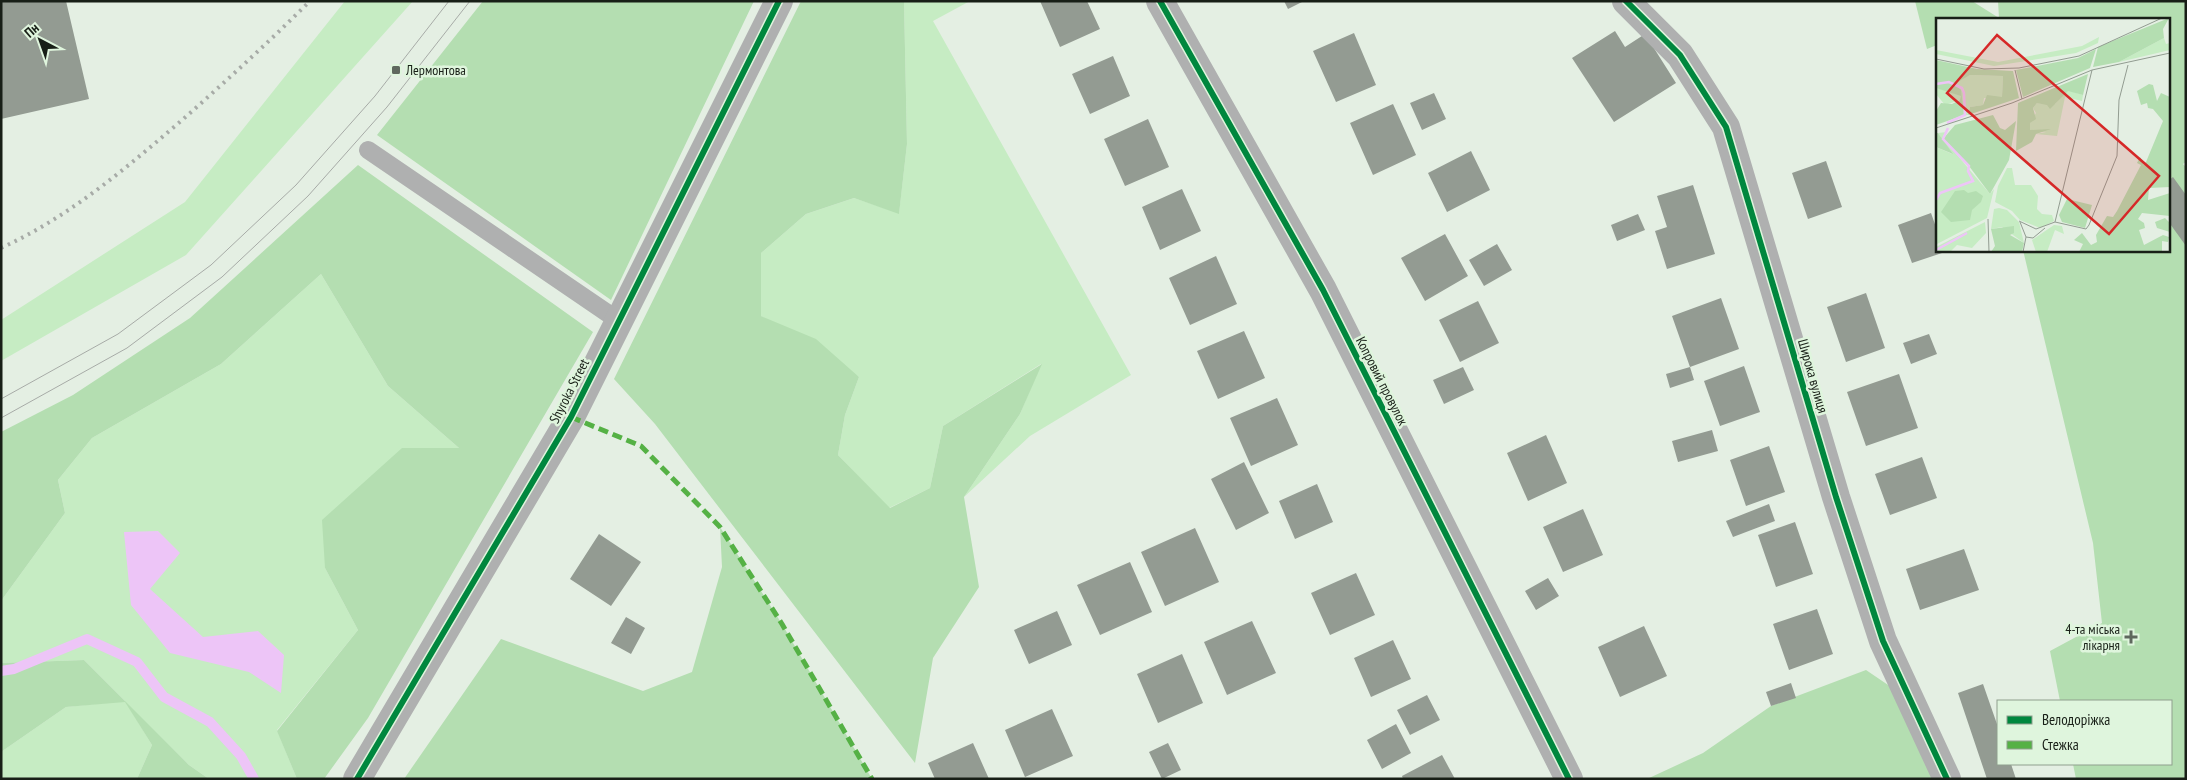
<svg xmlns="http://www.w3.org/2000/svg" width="2187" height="780" font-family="'PT Sans Narrow',sans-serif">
<rect width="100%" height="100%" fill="#e4efe3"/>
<!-- green -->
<path fill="#c6ecc3" d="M345 1H413L186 255 1 361V320L185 202Z
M904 1H970L933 21 1131 375 1030 436 964 497 1020 414 1041 364 943 426 930 488 889 508 838 455 845 415 859 377 761 316V253L806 214 854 198 899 213 907 144Z
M321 274 388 386 459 448 325 568 358 630 277 730 297 779H209L189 765 127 704 152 745 137 779H1V752L66 707 125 701 84 660 1 663V601L65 513 58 480 92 438 221 364Z"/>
<!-- forest -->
<path fill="#b4deb1" d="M483 1H754L611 300 377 135Z
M801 1H904L907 144 899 214 854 198 806 214 761 253V316L816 339 859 377 845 415 838 455 890 508 930 488 943 426 1042 364 1020 414 964 497 979 587 933 658 915 763 655 424 614 379Z
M1915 1H1972L1999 18 1998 1H2186V162L2183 164 2186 167V779H2076L2073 764H2171V701H2060L2050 651 2102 623 2093 543 2023 250H2168V19H1937V45L1927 49Z
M358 165 593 332 368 718 324 779H297L277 731 358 630 325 568 322 520 402 448H459L388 386 321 274 221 364 92 438 58 480 65 513 1 601V432L73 395 190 318Z
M720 527 782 624 872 779H404L501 639 643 691 692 672 722 567Z
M84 660 189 765 209 779H137L152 745 125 702 66 707 1 752V663Z
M1866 670 1894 689 1937 779H1647L1703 753 1771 706Z"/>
<!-- water -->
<path fill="#edc5f7" d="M158 531 180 553 150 589 203 637 258 631 284 655 281 693 249 672 170 653 131 605 124 532Z"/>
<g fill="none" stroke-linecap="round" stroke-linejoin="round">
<!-- stream -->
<path stroke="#edc5f7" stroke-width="10" d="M1 671 14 669 87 639 137 662 164 697 210 722 241 756 254 779"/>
</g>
<!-- building -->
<path fill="#939b92" d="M1 1H66L89 99 1 119Z
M1040 1H1087L1100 29 1060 47Z
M1284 1H1304L1288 9Z
M1615 31 1625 47 1645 34 1676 83 1614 122 1572 58Z
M1354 33 1376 85 1336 102 1313 51Z
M1113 56 1130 96 1090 114 1072 74Z
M1434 93 1446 119 1422 130 1410 103Z
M1393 104 1416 155 1373 175 1350 123Z
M1148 119 1169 167 1125 186 1104 139Z
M1471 151 1490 190 1447 212 1428 173Z
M1826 161 1842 207 1808 219 1792 173Z
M2173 177 2186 195V246L2168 221V181Z
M1693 185 1715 254 1667 269 1655 231 1667 227 1657 196Z
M1182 189 1201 231 1160 250 1142 207Z
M1931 213 1937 230V250L1945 252 1912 263 1898 225Z
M1638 214 1645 230 1617 241 1611 225Z
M1445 234 1468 276 1425 301 1401 258Z
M1497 244 1512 270 1484 286 1469 260Z
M1216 256 1237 304 1190 325 1169 278Z
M1866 293 1885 348 1846 362 1827 307Z
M1721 298 1739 349 1690 367 1672 316Z
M1478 301 1499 343 1460 362 1439 320Z
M1244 331 1265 378 1218 399 1197 351Z
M1929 334 1937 354 1911 364 1903 343Z
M1744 366 1760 412 1720 426 1704 381Z
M1463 367 1474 390 1444 404 1433 380Z
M1690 367 1694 380 1670 388 1666 374Z
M1899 374 1918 428 1866 446 1847 392Z
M1277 398 1298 445 1251 466 1230 418Z
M1712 430 1718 451 1678 462 1672 441Z
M1546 435 1567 483 1528 501 1507 453Z
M1769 446 1785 492 1746 506 1730 460Z
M1922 457 1937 498 1890 515 1875 474Z
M1244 462 1269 513 1236 530 1211 479Z
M1317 484 1333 522 1295 539 1279 501Z
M1769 504 1775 521 1733 537 1726 521Z
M1583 509 1603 555 1563 572 1543 527Z
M1795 522 1813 574 1776 587 1758 535Z
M1195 528 1219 582 1165 606 1141 552Z
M599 534 641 562 611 606 570 579Z
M1964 549 1979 590 1920 610 1906 569Z
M1130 562 1152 612 1100 635 1077 585Z
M1356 573 1375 615 1330 635 1311 593Z
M1548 578 1559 596 1536 610 1525 591Z
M1817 609 1833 654 1789 670 1773 624Z
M1057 611 1072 645 1029 664 1014 630Z
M626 617 645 628 631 654 611 643Z
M1252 621 1276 673 1227 695 1204 642Z
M1644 626 1667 676 1620 697 1598 647Z
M1393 640 1411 679 1371 697 1354 658Z
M1182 654 1203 703 1158 723 1137 674Z
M1791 683 1796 698 1771 706 1766 692Z
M1983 684 1998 727V764H2011L2016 779H1987L1958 693Z
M1427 695 1440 720 1410 735 1397 710Z
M1052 709 1073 756 1025 777 1005 730Z
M1396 724 1411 753 1382 769 1367 740Z
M973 743 989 779H935L928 763Z
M1168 743 1181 770 1162 779 1149 752Z
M1442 755 1455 779H1403L1402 776Z"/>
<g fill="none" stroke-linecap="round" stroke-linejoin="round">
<!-- service -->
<path stroke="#afb0b0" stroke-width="18" d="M368 150 619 321"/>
<!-- minor -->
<path stroke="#afb0b0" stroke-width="28" d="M1160 1 1323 290 1569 779
M1626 1 1680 55 1726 127 1836 497 1883 641 1947 779
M357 779 571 417 779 1"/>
<!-- tram -->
<path stroke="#a7aba7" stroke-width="1" d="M1 399 118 334 211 265 296 185 375 96 449 1
M1 418 127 348 222 277 308 196 387 107 470 1"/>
<!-- rail -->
<path stroke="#a7aba7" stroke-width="4" stroke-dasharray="2.5 5" stroke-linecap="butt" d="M1 248C69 217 125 169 181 121 225 82 268 43 310 1"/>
<!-- quiet -->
<path stroke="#55b145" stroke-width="5" stroke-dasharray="10 5" stroke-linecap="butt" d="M571 417 641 446 720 527 782 624 872 779"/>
<defs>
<path id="cycleway" d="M1160 1 1323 290 1569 779
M1626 1 1680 55 1726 127 1836 497 1883 641 1947 779
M357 779 571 417 779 1"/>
</defs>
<!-- cycleway casing -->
<use href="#cycleway" stroke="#dff5dd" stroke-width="9"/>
<!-- cycleway -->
<use href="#cycleway" stroke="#00873e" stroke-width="6"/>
</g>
<!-- markers -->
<g fill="#5f685e" stroke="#dff5dd" stroke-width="2">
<rect x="391" y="65" width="10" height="10" rx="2.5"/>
<path d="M2128.5 629.5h5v5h5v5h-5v5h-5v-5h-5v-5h5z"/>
</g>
<g text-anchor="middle" stroke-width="5" stroke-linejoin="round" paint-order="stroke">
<!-- poi labels -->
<g font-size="14" fill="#181f17" stroke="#dff5dd" text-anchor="start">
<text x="406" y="75">Лермонтова</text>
<text x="2120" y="634" text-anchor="end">4-та міська<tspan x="2120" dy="16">лікарня</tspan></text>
</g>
<!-- street labels -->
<g font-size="14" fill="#181f17" stroke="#dff5dd">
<text transform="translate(1813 376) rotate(74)" y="5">Широка вулиця</text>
<text transform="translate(1382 381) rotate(63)" y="5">Копровий провулок</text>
<text transform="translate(569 391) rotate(-63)" y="5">Shyroka Street</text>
</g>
</g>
<!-- overview -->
<g transform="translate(1936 18)">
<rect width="234" height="234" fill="#e4efe3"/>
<path d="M163 19 162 25 140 35 58 48 0 36V32L62 44 146 28ZM228 20 230 26 234 25V32L183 44ZM34 57 67 58 66 80H48L47 87 34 89 32 97H28L24 82 9 87 0 76V70L20 74V63ZM132 72 147 77 146 83 129 79 121 118 100 116 110 114 94 112V105L100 95 97 90 101 85 119 86ZM11 114 7 118 11 125 54 176 58 171 51 200 1 226 0 129 16 136 2 115ZM71 150H76L79 167H95L102 178 101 191 106 196 116 197 118 203 104 210 84 202 76 193 59 184 62 168ZM63 190 71 192 83 204 88 225 66 209 55 211 58 191ZM49 204 50 215 36 230 21 227 14 234H0V229ZM118 207 126 208 128 216 119 212 111 234H100L96 222Z" fill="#c6ecc3"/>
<path d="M233 0 227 11 228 20 183 44 157 49 162 29ZM160 31 154 50 87 79 80 52 142 40ZM0 42 41 51 77 53 83 80 32 97 34 89 47 87 51 77 66 79 67 58 34 57 18 66 25 72 28 97 0 107V93L5 85 16 86 24 82 25 78 0 70ZM152 56 147 77 132 73 114 91 111 87 101 85 97 90 100 101 94 105V112L115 111 100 116 96 124 80 133 82 85ZM213 66 217 67 221 83 225 75 234 79V169L213 170 212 182 234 175V198L206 195 202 201 208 205 209 210 203 212 208 227 227 217 233 219 232 224 226 223V234H143L147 226 138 222 146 215 155 227 161 224 160 217 171 198 177 199 181 193 205 147 201 145 204 139 208 147 210 144 227 103 217 91 212 90 211 85 205 87 201 73ZM57 97 64 110 69 112 80 103 73 142 54 176 33 148 7 121 19 107ZM0 115H2L17 136 0 129ZM28 172 32 175 40 173 47 178 45 184 36 192 34 202 15 204 5 194 19 173ZM131 181 156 187 149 210 126 204 123 197ZM229 200 234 205V214L221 210 219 204ZM78 208V215L74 217 88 225 86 234H55L59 228 55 211Z" fill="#b4deb1"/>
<path fill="none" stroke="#edc5f7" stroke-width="2.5" d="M0 66 13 64 26 70 28 75 29 97 11 105M0 182 4 175 37 163 32 153 33 148 7 121 12 110M0 232 31 215"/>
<path fill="none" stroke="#929c91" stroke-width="1" d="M0 41 48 51 83 50 143 38 226 0M79 52 86 81M0 110 76 85 156 52 234 35M52 201 53 234M83 203 100 211 119 204 150 211 153 207 181 138 183 82 192 47M84 204 90 219 87 234M119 204 156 52M90 219 97 220 109 210"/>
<path fill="#d62828" fill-opacity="0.15" stroke="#d62828" stroke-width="2.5" d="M61 17 223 158 173 216 11 75Z"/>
<rect width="234" height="234" fill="none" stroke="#181f17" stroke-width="2.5"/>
</g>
<!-- border -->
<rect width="2187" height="780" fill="none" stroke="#181f17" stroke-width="5"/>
<!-- legend -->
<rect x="1997" y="700" width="175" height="65" fill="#dff5dd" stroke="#8f9f8e"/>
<rect x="2007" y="716" width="25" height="8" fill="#00873e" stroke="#8f9f8e"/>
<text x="2042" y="725" font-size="15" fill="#181f17">Велодоріжка</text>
<rect x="2007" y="741" width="25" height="8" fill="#55b145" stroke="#8f9f8e"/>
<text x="2042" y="750" font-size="15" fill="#181f17">Стежка</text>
<!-- north arrow -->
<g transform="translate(40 40) rotate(319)" stroke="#dff5dd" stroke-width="4" paint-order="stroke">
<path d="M0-4L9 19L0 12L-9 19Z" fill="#181f17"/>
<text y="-8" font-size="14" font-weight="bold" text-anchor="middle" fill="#181f17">Пн</text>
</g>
</svg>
